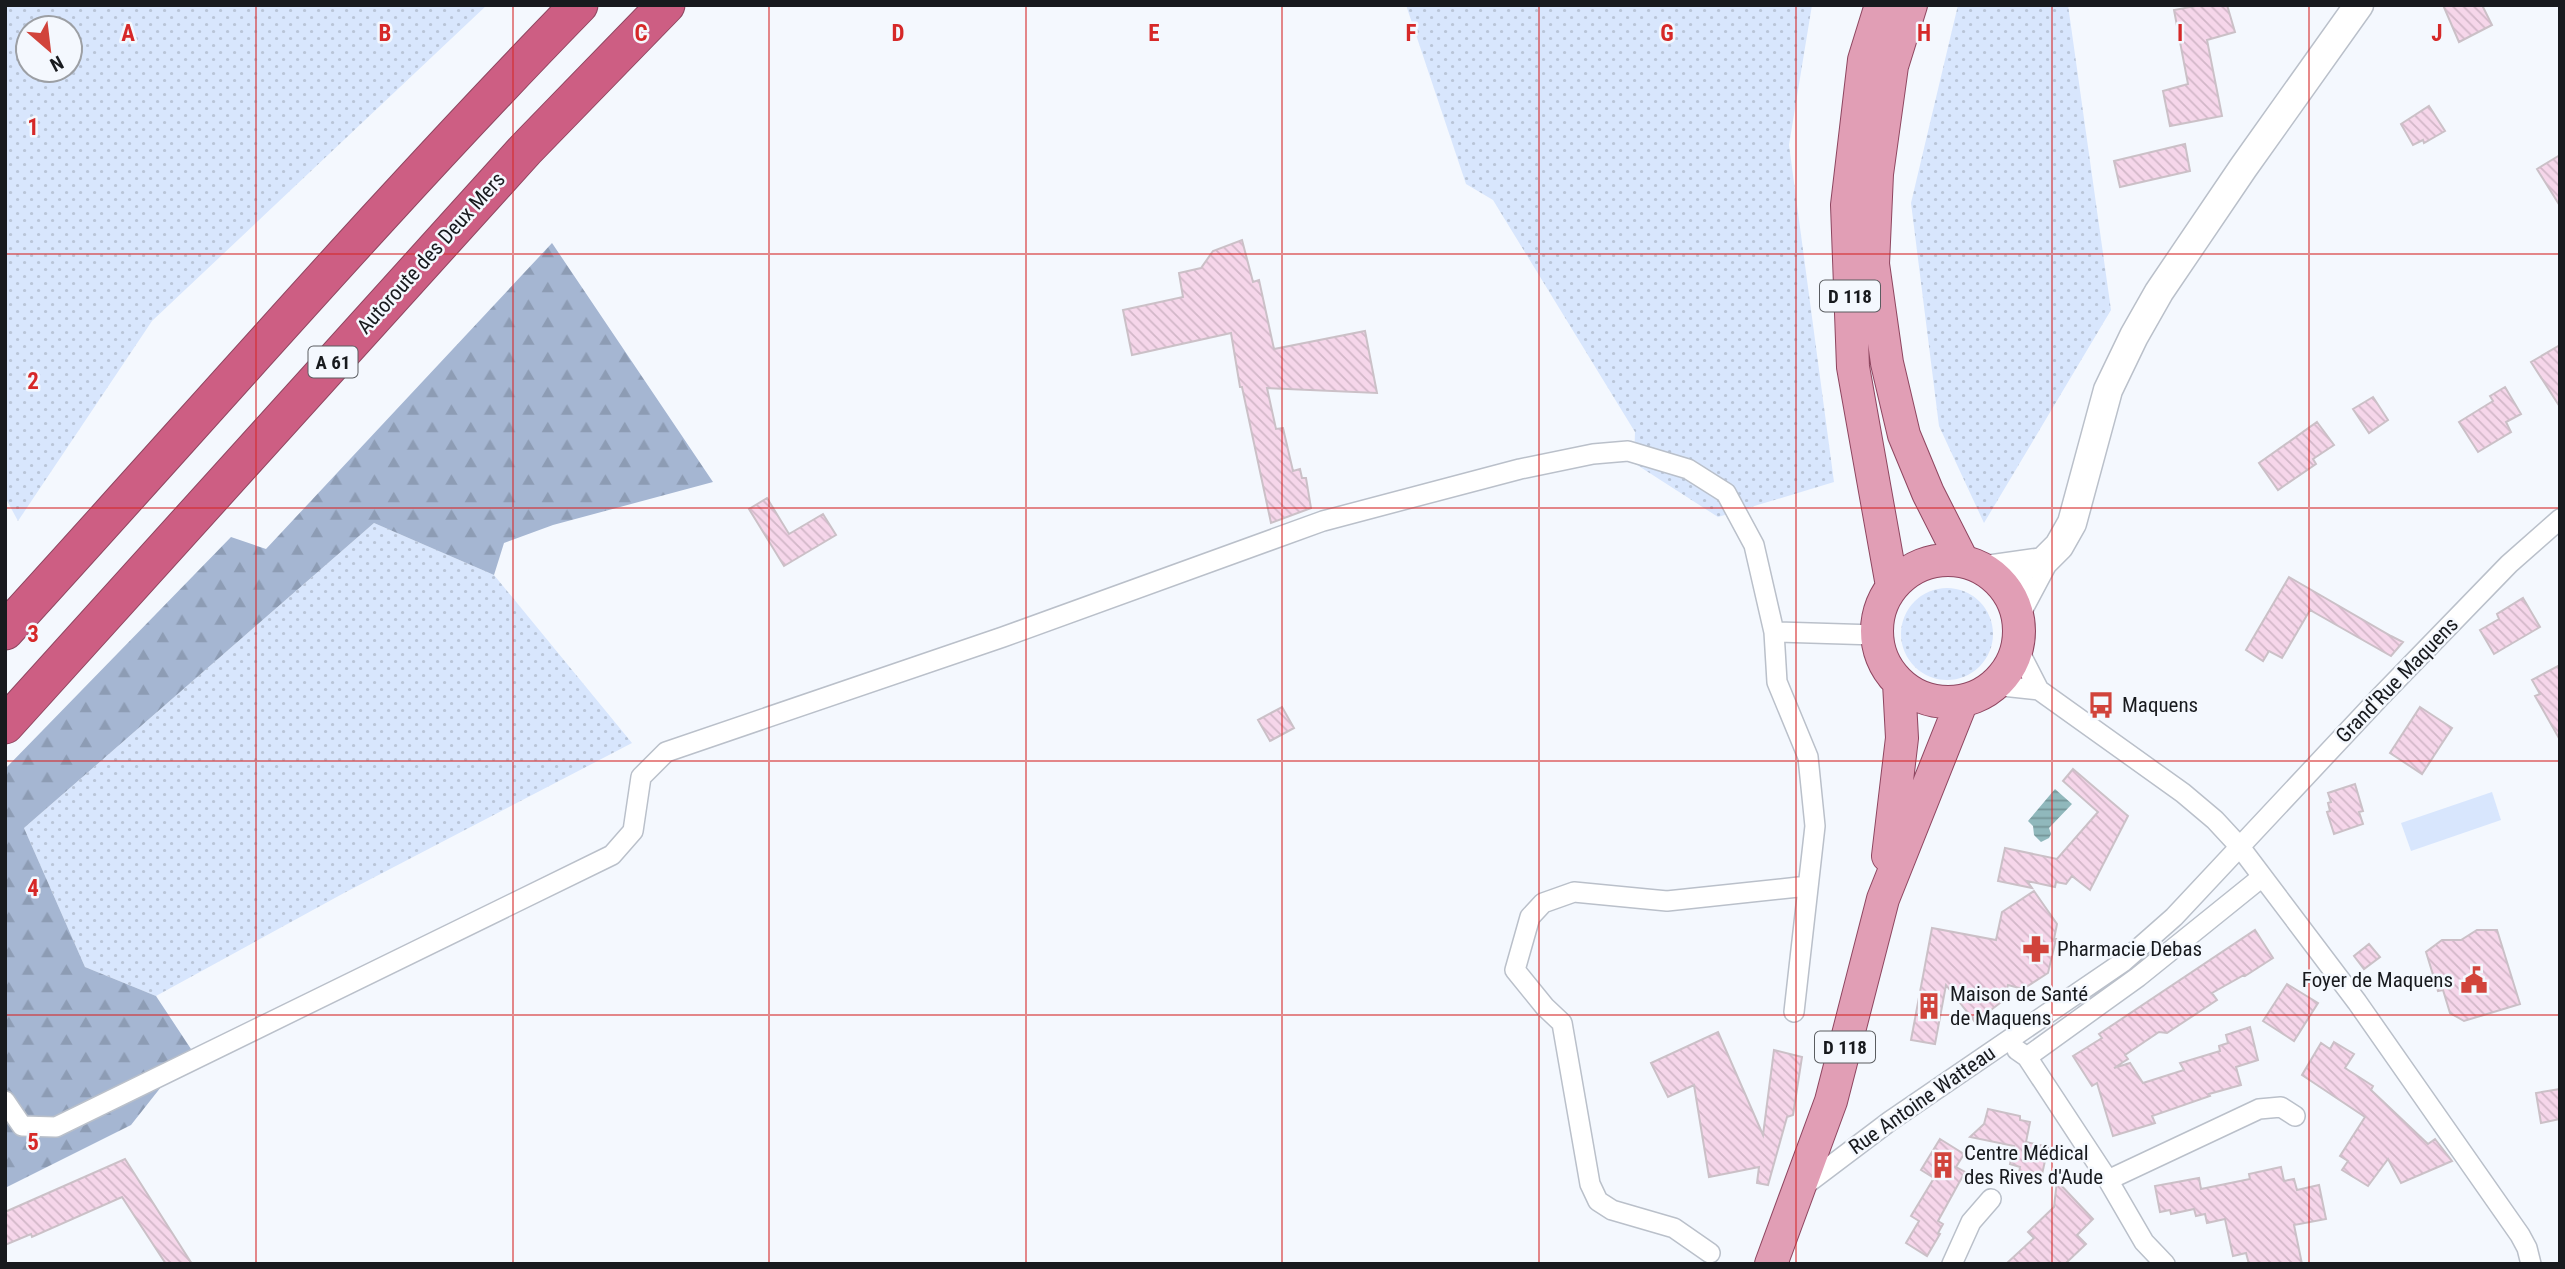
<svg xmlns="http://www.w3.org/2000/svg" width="2565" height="1269" font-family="'Roboto Condensed',sans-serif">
<defs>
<pattern id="grass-dots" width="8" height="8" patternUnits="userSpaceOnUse" patternTransform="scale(1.75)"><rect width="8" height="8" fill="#d8e6fd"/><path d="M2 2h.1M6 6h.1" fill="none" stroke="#b9c5d8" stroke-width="1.8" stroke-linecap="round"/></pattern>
<pattern id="forest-firs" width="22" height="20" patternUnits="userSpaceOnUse" patternTransform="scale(1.75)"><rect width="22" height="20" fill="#a5b6d2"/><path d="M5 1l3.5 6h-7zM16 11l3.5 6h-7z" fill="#8d9cb4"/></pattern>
<pattern id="water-rules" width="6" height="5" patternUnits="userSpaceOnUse" patternTransform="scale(1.75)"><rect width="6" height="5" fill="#90b8bc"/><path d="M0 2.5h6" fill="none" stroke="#759598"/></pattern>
<pattern id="building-back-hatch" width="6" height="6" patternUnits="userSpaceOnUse" patternTransform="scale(1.75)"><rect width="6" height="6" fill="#f6d6ea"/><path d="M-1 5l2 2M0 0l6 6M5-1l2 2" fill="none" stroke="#d2b7c8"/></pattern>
</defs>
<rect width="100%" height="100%" fill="#f4f8fe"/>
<!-- grass -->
<path fill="url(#grass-dots)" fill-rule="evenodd" d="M5 5H487L152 321 18 521 5 497ZM28 28H70V70H28Z
M1406 5H1812L1789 145 1834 482 1718 517 1634 463 1635 432 1493 200 1466 184Z
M1958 5H2068L2111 310 1984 523 1939 426 1911 203Z
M374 523 494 575 632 743 344 893 156 996 85 967 24 828Z
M1901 634a46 46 0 1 1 92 0a46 46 0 1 1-92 0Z"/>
<!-- forest -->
<path fill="url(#forest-firs)" d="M552 243 713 482 553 525 504 543 494 575 374 523 24 828 85 967 156 996 191 1049 131 1125 5 1188V769L231 537 266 549Z"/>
<!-- park -->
<path fill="#d8e6fd" d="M2492 792 2501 820 2411 851 2401 823Z"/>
<!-- water -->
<path fill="url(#water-rules)" d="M2055 789 2072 804 2049 828 2051 834 2049 838 2041 842 2034 835 2033 826 2028 821Z"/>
<!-- building -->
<path fill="url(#building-back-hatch)" stroke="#cbc0c7" stroke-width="2" d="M2201 5H2227L2235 32 2207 40 2222 116 2170 126 2163 91 2188 84 2174 10Z
M2443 5H2482L2492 25 2459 42Z
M2429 106 2445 131 2424 143 2423 140 2413 145 2401 124Z
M2185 144 2190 171 2120 187 2114 161Z
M2560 155V206L2537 169Z
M1242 240 1253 282 1259 280 1274 349 1365 331 1377 393 1267 388 1276 429 1283 428 1293 471 1300 469 1302 478H1306L1311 508 1271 523 1242 387H1240L1231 333 1132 355 1123 310 1183 297 1179 273 1201 268 1213 251Z
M2560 345V407L2531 362Z
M2505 387 2521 414 2506 422 2511 432 2478 452 2459 422 2493 401 2490 396Z
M2373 397 2388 420 2369 433 2353 409Z
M2317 422 2334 445 2313 459 2316 464 2278 490 2259 463Z
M767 498 789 534 823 514 836 535 784 566 749 509Z
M2289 577 2391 636 2403 642 2391 656 2310 610 2282 658 2269 651 2263 661 2246 650Z
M2523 598 2540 627 2494 654 2480 630 2499 619 2497 614Z
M2560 665V740L2535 696 2540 694 2532 680Z
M1282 707 1294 728 1270 741 1258 720Z
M2420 707 2452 728 2422 774 2390 753Z
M2073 769 2128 816 2090 890 2072 876 2066 884 2056 882 2055 887 2027 881 2032 888 1998 881 2005 848 2057 859 2098 812 2063 781Z
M2355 784 2363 811 2359 812 2363 824 2334 834 2327 812 2330 811 2328 803 2331 802 2328 793Z
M2034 891 2057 924 2054 939H2056L2048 973 2023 989 2008 985 2004 1000 1975 1022 1946 985 1935 1044 1911 1040 1932 928 1996 940 2002 912Z
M2255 930 2273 958 2245 976 2244 975 2212 993 2217 1000 2167 1033 2159 1032 2125 1055 2128 1059 2114 1068 2130 1063 2143 1083 2184 1070 2180 1063 2220 1051 2219 1046 2228 1043 2226 1035 2250 1027 2258 1060 2236 1067 2241 1085 2209 1094 2210 1096 2152 1116 2155 1123 2113 1136 2097 1083 2092 1086 2073 1056 2102 1038 2099 1034Z
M2477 930H2497L2520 1004 2464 1021 2450 1013 2443 990 2438 991 2426 952 2442 940H2461Z
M2369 944 2380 957 2364 969 2354 956Z
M2287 984 2318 1003 2294 1041 2263 1021Z
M1718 1032 1763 1135 1774 1050 1802 1057 1793 1115 1787 1117 1768 1185 1757 1183 1759 1167 1709 1177 1694 1085 1668 1097 1651 1063Z
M2334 1042 2354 1054 2345 1068 2373 1086 2371 1090 2428 1144 2435 1139 2452 1161 2401 1183 2388 1159 2368 1186 2342 1170 2348 1161 2340 1156 2365 1117 2302 1075 2321 1043 2330 1049Z
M2560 1089V1119L2541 1123 2536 1093Z
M1988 1109 2020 1116V1120L2030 1122 2026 1142 2048 1147 2041 1179 2019 1174 2020 1167 2010 1164 2014 1146 1970 1137 1984 1124Z
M1940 1139 1964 1154 1956 1167 1965 1172 1938 1221 1943 1224 1938 1233 1940 1234 1927 1256 1906 1243 1919 1221 1911 1216 1934 1178 1921 1170Z
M125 1159 192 1264H166L122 1197 32 1237 31 1234 5 1245V1212Z
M2281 1167 2284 1181 2294 1179 2297 1190 2319 1185 2326 1219 2294 1225 2302 1264H2249L2246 1253 2233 1256 2225 1219 2207 1223 2205 1214 2196 1216 2194 1209 2171 1214 2170 1210 2160 1212 2155 1186 2199 1178 2201 1189 2250 1179 2249 1174Z
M2057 1181 2093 1219 2077 1235 2086 1244 2065 1264H2006L2034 1238 2028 1232 2054 1207Z"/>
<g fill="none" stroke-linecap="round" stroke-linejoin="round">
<defs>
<path id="street" d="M1774 632 1777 682 1808 757 1815 826 1794 1012
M2017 647 2039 690 2183 793 2215 820 2240 847 2357 1002 2520 1235 2527 1248 2531 1264
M1993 685 2039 690
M2017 1050 2027 1057 2108 1180 2144 1242 2165 1264
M2027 1057 2138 977 2262 877
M5 1101 22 1126 56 1127 612 855 633 831 641 777 666 752 1003 637 1323 521 1520 469 1593 454 1628 451 1688 469 1726 493 1754 545 1774 632 1876 635
M2108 1180 2259 1109 2281 1107 2295 1116
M1800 1189 1890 1121 2123 962 2174 917 2380 697 2509 564 2560 519
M1710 1253 1674 1228 1612 1210 1598 1201 1590 1184 1562 1023 1545 1007 1515 970 1530 917 1543 903 1574 892 1667 901 1808 886
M1952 1264 1971 1222 1991 1199"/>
<path id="secondary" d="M1985 570 2043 562
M2017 611 2043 562 2059 546 2072 523 2108 390 2134 336 2159 292 2243 168 2359 5"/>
<path id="primary" d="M1881 5 1864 60 1847 205 1853 367 1892 586
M1911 5 1892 66 1877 174 1873 264 1887 363 1904 435 1928 493 1962 560
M1877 631a71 71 0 1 1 142 0a71 71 0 1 1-142 0Z
M1888 856 1902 738 1899 683
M1771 1264 1831 1101 1883 899 1962 701"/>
<path id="highway" d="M5 631C196 422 381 208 579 5
M5 725 526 149 666 5"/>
</defs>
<!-- street casing -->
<use href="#street" stroke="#bac0ca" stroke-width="22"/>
<!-- secondary casing -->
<use href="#secondary" stroke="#bac0ca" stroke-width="31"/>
<!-- primary casing -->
<use href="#primary" stroke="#8e4660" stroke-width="34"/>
<!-- highway casing -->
<use href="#highway" stroke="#8e4660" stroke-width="39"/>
<!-- street -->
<use href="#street" stroke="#fff" stroke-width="19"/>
<!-- secondary -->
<use href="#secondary" stroke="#fff" stroke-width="28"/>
<!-- primary -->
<use href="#primary" stroke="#e19eb5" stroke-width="32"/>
<!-- highway -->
<use href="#highway" stroke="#cd5e83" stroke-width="37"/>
</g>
<!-- grid -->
<path fill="none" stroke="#d62828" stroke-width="2" stroke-opacity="0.55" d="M256 5V1264M513 5V1264M769 5V1264M1026 5V1264M1282 5V1264M1539 5V1264M1796 5V1264M2052 5V1264M2309 5V1264M5 254H2560M5 508H2560M5 761H2560M5 1015H2560"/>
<!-- icons -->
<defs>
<symbol id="bus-bare" viewBox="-9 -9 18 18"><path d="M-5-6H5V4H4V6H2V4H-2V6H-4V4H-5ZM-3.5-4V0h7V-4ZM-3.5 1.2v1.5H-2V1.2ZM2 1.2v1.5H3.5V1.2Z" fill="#d1433b" stroke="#f4f8fe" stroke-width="2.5" paint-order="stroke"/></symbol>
<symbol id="pharmacy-bare" viewBox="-9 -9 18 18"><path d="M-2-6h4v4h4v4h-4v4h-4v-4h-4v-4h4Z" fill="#d1433b" stroke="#f4f8fe" stroke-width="2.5" paint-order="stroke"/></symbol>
<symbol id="civic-bare" viewBox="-9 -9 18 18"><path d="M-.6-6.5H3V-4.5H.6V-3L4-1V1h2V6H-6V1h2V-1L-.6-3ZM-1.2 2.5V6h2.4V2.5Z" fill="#d1433b" stroke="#f4f8fe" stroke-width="2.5" paint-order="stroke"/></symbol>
<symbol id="building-bare" viewBox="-9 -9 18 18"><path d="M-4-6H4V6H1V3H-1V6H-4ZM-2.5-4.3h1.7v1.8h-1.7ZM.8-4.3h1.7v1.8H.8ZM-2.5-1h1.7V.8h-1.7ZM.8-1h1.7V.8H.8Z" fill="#d1433b" stroke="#f4f8fe" stroke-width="2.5" paint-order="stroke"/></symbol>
</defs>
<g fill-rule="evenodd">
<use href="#bus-bare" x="2082" y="686" width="38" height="38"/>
<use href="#pharmacy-bare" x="2017" y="930" width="38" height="38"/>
<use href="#civic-bare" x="2455" y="961" width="38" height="38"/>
<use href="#building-bare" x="1910" y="987" width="38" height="38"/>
<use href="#building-bare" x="1924" y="1146" width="38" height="38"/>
</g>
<g text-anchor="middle" stroke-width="5" stroke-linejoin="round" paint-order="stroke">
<!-- shield labels -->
<g fill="#f4f8fe" stroke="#5a5d61" stroke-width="2">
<rect x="1820" y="280.5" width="60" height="31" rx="5"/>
<rect x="308.5" y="346.5" width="49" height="31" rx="5"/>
<rect x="1815" y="1031.5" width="60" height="31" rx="5"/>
</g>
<g font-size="19" font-weight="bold" fill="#181a1e">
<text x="1850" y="303">D 118</text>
<text x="333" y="369">A 61</text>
<text x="1845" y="1054">D 118</text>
</g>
<!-- street labels -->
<g font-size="21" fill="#181a1e" stroke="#f4f8fe">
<text transform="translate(431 253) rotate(-48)" y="7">Autoroute des Deux Mers</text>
<text transform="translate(2397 680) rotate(-46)" y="7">Grand'Rue Maquens</text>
<text transform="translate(1922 1100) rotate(-35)" y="7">Rue Antoine Watteau</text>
</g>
<!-- poi labels -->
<g font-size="21" fill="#181a1e" stroke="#f4f8fe" text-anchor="start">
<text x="2122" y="712">Maquens</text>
<text x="2057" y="956">Pharmacie Debas</text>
<text x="2453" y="987" text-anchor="end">Foyer de Maquens</text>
<text x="1950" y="1001">Maison de Santé<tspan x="1950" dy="24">de Maquens</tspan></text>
<text x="1964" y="1160">Centre Médical<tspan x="1964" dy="24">des Rives d'Aude</tspan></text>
</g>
</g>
<g font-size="23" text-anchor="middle" font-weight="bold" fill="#d62828" stroke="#f4f8fe" stroke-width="5" stroke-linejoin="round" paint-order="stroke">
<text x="128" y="41">A</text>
<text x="385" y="41">B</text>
<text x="641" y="41">C</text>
<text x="898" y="41">D</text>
<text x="1154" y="41">E</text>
<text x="1411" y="41">F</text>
<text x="1667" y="41">G</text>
<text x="1924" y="41">H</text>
<text x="2180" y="41">I</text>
<text x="2437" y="41">J</text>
<text x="33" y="135">1</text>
<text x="33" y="389">2</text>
<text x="33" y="642">3</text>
<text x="33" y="896">4</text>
<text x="33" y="1150">5</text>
</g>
<!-- border -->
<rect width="2565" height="1269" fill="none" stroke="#181a1e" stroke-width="14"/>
<!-- north arrow -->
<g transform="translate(49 49) rotate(152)"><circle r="33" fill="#f4f8fe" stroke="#9c9fa4" stroke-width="2"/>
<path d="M0-5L12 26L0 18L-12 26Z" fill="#d1433b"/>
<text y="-10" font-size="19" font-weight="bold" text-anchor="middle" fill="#181a1e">N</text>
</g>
</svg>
